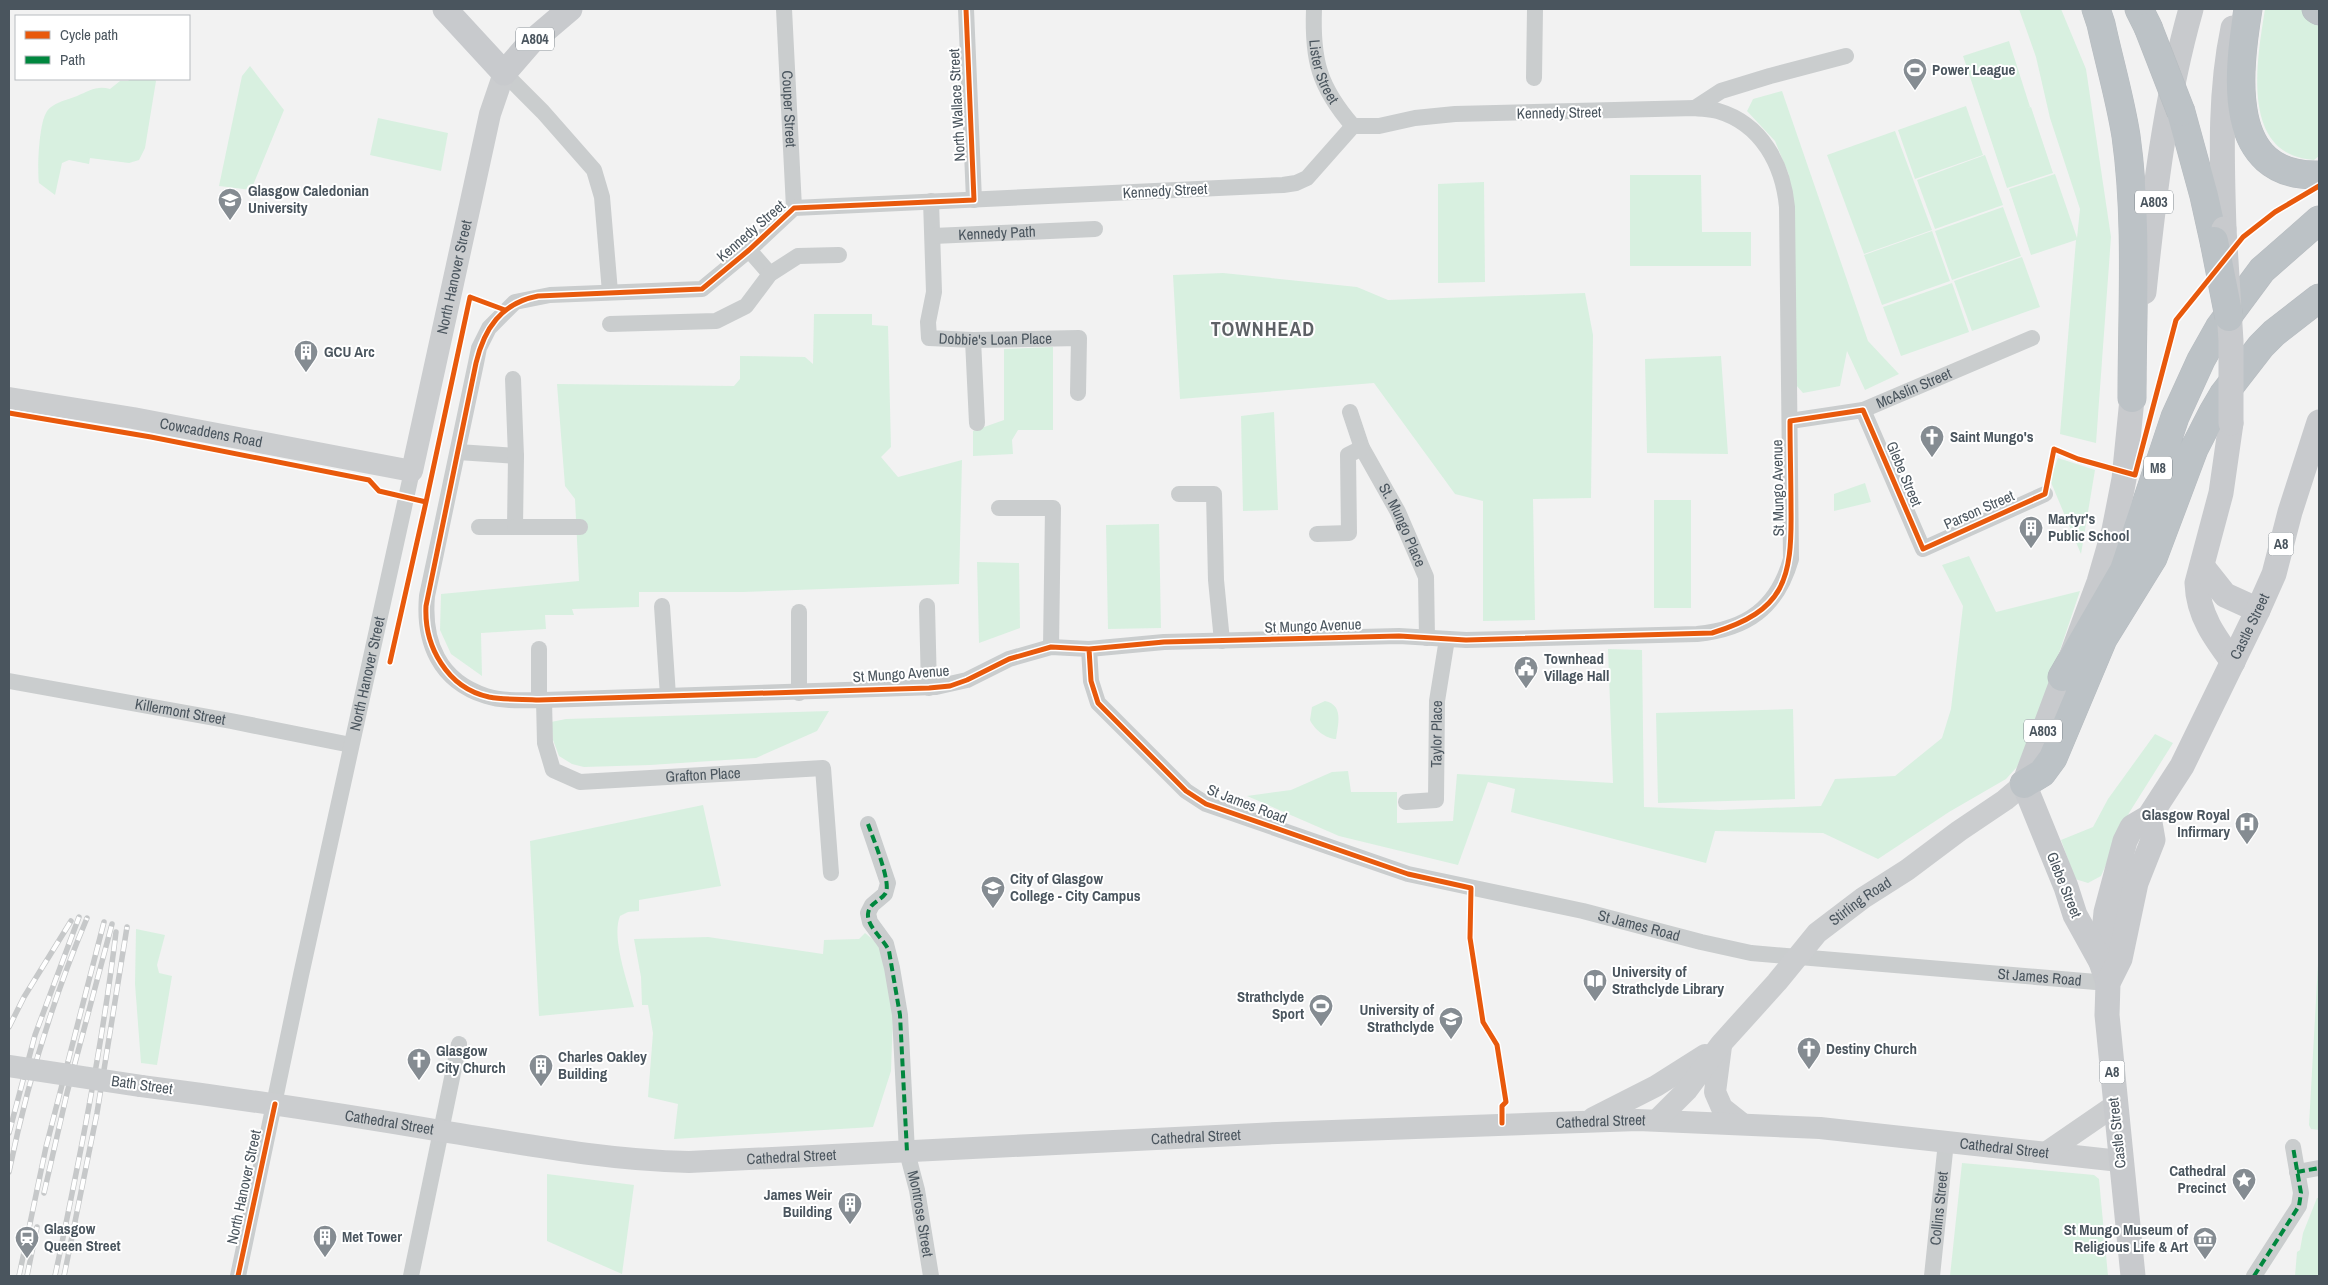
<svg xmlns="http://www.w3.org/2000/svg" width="2328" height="1285" font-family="'Archivo Narrow',sans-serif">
<rect width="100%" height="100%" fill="#f2f2f2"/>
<!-- green -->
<path fill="#d8f0e0" d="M2019 9H2061L2086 69 2111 237 2096 443 2060 434 2076 240 2031 255 2009 189 2055 174 2077 238 2080 209 2050 118 2036 57Z
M2265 9H2302L2319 25V156L2314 160C2239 155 2257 60 2265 9Z
M2009 41 2030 107 2027 108 2031 107 2053 173 2007 188 1963 56Z
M250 66 284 110 251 190 219 186 242 76Z
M131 79H154L156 81 145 148 139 160 129 163 90 158 89 164 69 160 62 163 55 195 39 183C37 169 39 125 46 113 51 103 67 100 77 96 88 91 98 85 110 89L120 81H128Z
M1782 91 1868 341 1899 374 1865 390 1847 351 1840 386 1803 393 1789 377V175L1775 141 1747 111 1753 99Z
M1966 106 1983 155 1915 179 1898 130Z
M378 118 448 133 441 171 370 155Z
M1895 131 1932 230 1864 254 1827 155Z
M1985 155 2003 205 1935 229 1917 180Z
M1630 175H1701L1702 232H1751V266H1630Z
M1484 182 1485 282 1438 283V184Z
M2003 207 2021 256 1952 280 1935 231Z
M1932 231 1950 281 1882 305 1864 255Z
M2022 257 2040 307 1972 331 1954 281Z
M1223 273 1357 287 1388 300 1585 293 1593 335 1591 498 1533 499 1535 620 1483 621V501L1455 494 1374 383 1180 399 1173 275Z
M1952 283 1969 332 1901 356 1883 307Z
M814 314H872V325L888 326 891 447 881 457 898 477 962 460 959 584 743 592H639V607L572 609 574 615H545L546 629 481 633 482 676 451 654 440 630 441 594 579 581 575 499 565 486 557 384 734 386 740 379V356L805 357 813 364Z
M1053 347V430H1018L1012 440 1013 454 973 456V431L1004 420V349Z
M1721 356 1728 454 1647 453 1645 359Z
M1274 412 1278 510 1243 511 1241 416Z
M2058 458 2095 470 2081 554 2050 480Z
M1865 483 1871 502 1834 511V494Z
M1654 500H1691V608H1654Z
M1159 524 1161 628 1108 629 1106 525Z
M1969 556 1996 612 2080 591 2032 733 2017 767 2006 779 1949 812 1878 859 1823 833 1715 831 1706 863 1511 812 1515 789 1488 782 1458 865 1339 836 1247 796 1291 790 1332 772 1348 771 1351 792H1397V823L1453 821 1457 774 1613 783 1608 649 1642 650 1644 807 1720 810 1821 806 1835 779 1895 776 1942 738 1951 709 1963 606 1942 565Z
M977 562 1019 563 1020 628 979 643Z
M1325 701C1344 705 1338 724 1336 739 1326 739 1314 729 1310 720L1312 707Z
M1793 709 1795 799 1658 803 1656 713Z
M829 711 817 731 756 758 650 765 584 767 572 764 559 756 553 740 551 722 566 719Z
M2155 734 2173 743 2129 813 2101 876 2088 883 2075 879 2061 840 2093 827 2108 799Z
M703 805 721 886 639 900V911L628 912 620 916C611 938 628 983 634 1007L539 1016 530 841Z
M136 929 165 935 157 965 159 973 172 976 157 1065 141 1063 135 984Z
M865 933 882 947 893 1015 891 1071 873 1127 674 1139 678 1104 648 1097 653 1033 648 1005H642L641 977 634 939 708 937 823 954 824 940 859 939Z
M2319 946V1130L2311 1129 2309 1125Z
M1962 1163 2094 1175 2099 1179 2108 1276H1950Z
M547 1174 634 1185 622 1274 547 1241Z
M2317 1198H2319V1276H2295L2297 1252 2300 1250 2303 1233Z"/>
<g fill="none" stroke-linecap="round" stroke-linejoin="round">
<defs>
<path id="highway" d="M2096 9 2101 24C2109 61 2120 98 2126 136 2138 222 2132 311 2132 398
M2139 9 2148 27
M2248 9C2238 71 2224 178 2319 175
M2316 9 2319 11
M2181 112 2204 196 2214 241
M2062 677 2124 570 2175 417 2201 360 2219 328 2262 270 2319 220
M2024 784 2042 773 2053 758 2103 639 2153 558 2194 449 2213 412 2223 395 2261 346 2274 333 2319 298"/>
</defs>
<!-- highway casing -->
<use href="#highway" stroke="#b7bcc0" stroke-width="29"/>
<!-- street -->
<g stroke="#cacdce" stroke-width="16">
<path id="s1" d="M784 9 794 208"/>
<path d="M966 9 974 200"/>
<path id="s2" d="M1314 9C1312 60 1319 87 1353 126"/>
<path d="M504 73 543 112 594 170 602 197 610 292"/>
<path d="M1534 78 1535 9"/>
<path d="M1695 108C1702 109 1711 109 1718 111 1762 124 1783 165 1787 207L1791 559C1777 608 1747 629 1697 634L1466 640 1399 636 1164 642 1089 649 1051 647 1009 659 967 680 936 687 544 700C527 700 504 702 486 696 439 681 423 642 427 596L476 363 479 348 489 328 515 302 550 295 702 289 749 250 794 208 1283 185 1296 183 1307 178 1353 126H1379L1415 118 1455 114Z"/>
<path d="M1695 108 1721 91 1770 76 1846 56"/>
<path id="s3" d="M931 201 934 292 928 322 929 338 973 340 1079 338 1078 393"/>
<path id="s4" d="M933 236 1095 229"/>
<path d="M749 250 770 274"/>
<path d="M610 324 716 321 746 306 770 274 798 256 839 255"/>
<path d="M973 340 977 423"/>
<path d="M1863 410 1923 549 2045 494"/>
<path id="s5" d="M1350 412 1362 448 1398 512 1426 577 1427 638"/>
<path id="s6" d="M1790 421 1863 410 2032 338"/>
<path d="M458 452 516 456"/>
<path d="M1179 494H1214L1216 580 1222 641"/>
<path d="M999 508H1053L1051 647"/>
<path d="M479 527H515L516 456 513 379"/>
<path d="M515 527H580"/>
<path d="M1317 534 1349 533 1348 455 1362 448"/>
<path d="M662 606 668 696"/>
<path d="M927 606 929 688"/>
<path d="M539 649V700"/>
<path id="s7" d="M1089 649 1091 681 1098 703 1186 791 1206 804 1408 874 1583 911 1701 942 1751 953 2108 983"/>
<path id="s8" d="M9 681 231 721 351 745"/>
<path d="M799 693V612"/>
<path id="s9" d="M544 700 545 743 553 770 580 782 823 768 831 873"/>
<path id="s10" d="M1406 802 1436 800 1437 701 1447 639"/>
<path id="s11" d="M868 824 888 883 885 894 872 905 868 913 870 922 886 944 892 968 900 1015 907 1152 917 1190 931 1276"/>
<path d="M2297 1172 2319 1168"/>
<path id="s12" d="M238 1276 301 975 412 471"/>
<path d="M411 1276 459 1044"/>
<path id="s13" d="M1932 1276 1946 1142"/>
<path d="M2254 1276 2299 1206 2301 1193 2293 1147"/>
</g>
<!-- secondary -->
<g stroke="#cbcdcf" stroke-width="22">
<path id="s14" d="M9 398 133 418 412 471 490 114 504 73"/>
<path d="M1721 1046 1715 1092 1722 1108 1741 1123"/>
<path id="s15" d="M141 1086C242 1099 341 1114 441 1131 523 1144 605 1160 689 1162L1277 1133 1638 1120 1820 1128 2120 1161"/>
<path d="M1593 1118 1656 1086 1705 1055"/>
<path id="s16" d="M1657 1120 1687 1090 1721 1044 1777 982 1817 933 1863 898 1907 870 1959 831 2005 800 2024 784"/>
<path d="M2047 1152 2114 1106"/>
</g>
<!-- primary -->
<g stroke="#c8cacd" stroke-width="25">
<path d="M445 9 504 73 530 43 570 9"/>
<path d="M2224 229C2222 162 2219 94 2233 28"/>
<path d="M2144 292C2154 196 2165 101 2191 9"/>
<path d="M2231 423 2221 493 2197 583C2198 615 2215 638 2233 662"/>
<path d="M2202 566 2225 595 2258 610"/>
<path id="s17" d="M2101 962 2106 912 2125 841 2132 827 2149 817 2182 766 2258 610 2274 574 2290 512 2319 422"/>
<path d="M2108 983 2101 962 2075 915 2066 887 2024 784 2099 582 2114 530 2124 479 2134 379"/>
<path d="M2133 1276 2107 1015 2108 983 2120 959 2136 883 2153 840 2149 817"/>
</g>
<!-- highway -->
<use href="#highway" stroke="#bcc2c6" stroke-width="28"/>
<defs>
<path id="rail" d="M9 1027 24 997 71 921
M9 1133 35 1035 79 917
M9 1172C27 1084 52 1001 87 918
M44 1193 67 1093 112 924
M19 1276 46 1147 104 922
M27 1276 37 1227
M55 1276C79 1162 102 1048 116 932
M64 1276 97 1113 127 927"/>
</defs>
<!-- rail casing -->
<use href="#rail" stroke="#c6c8c9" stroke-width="5.5"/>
<!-- rail -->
<use href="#rail" stroke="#fff" stroke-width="4" stroke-dasharray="11" stroke-linecap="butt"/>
<defs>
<path id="highway-bridge" d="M2148 27 2181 112
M2214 241 2229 317"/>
</defs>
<!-- highway-bridge casing -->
<use href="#highway-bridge" stroke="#b7bcc0" stroke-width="29" stroke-linecap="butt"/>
<!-- secondary-bridge -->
<path stroke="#cbcdcf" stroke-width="22" d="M9 1066 141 1086"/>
<!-- primary-bridge -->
<path stroke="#c8cacd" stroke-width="25" d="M2224 229 2231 341V423"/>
<!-- highway-bridge -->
<use href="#highway-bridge" stroke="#bcc2c6" stroke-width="28"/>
<!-- quiet -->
<path stroke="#00873e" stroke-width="4" stroke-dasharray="8 4" stroke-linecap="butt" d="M868 824C872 836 893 885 885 894 880 901 869 903 868 914 867 927 884 939 889 951L900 1015 907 1152
M2297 1172 2319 1168
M2254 1276 2299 1206 2301 1193 2293 1147"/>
<defs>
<path id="cycleway" d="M966 9 974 200 794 208 749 250 702 289 538 296C501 303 484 329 476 363L426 606C424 646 447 688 489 697 505 700 523 699 539 700L929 688 950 686 967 680 1009 659 1051 647 1089 649 1164 642 1399 636 1466 640 1712 633C1785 611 1792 579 1791 509 1791 479 1790 450 1790 421L1863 410 1923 549 2045 494 2054 449 2078 459 2135 475 2176 320 2243 237 2275 212 2319 186
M9 413 151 437 369 480 379 491 426 502 390 662
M426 502 470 297 505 310
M1089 649 1091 681 1098 703 1186 791 1206 804 1408 874 1471 888 1470 938 1483 1022 1497 1045 1506 1102 1502 1106V1123
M238 1276 275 1104"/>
</defs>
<!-- cycleway casing -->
<use href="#cycleway" stroke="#fff" stroke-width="8"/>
<!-- cycleway -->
<use href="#cycleway" stroke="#e8590c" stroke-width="5"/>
</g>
<!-- icons -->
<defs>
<symbol id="stadium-pin" viewBox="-11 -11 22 30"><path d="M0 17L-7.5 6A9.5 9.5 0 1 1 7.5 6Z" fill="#858c92" stroke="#fff"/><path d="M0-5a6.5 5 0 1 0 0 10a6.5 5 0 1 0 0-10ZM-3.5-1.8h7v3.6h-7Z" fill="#fff"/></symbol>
<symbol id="university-pin" viewBox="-11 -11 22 30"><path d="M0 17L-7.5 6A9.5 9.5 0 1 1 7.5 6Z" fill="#858c92" stroke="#fff"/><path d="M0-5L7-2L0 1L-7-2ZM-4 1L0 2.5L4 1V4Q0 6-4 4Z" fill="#fff"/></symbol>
<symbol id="building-pin" viewBox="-11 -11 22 30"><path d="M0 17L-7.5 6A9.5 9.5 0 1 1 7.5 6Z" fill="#858c92" stroke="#fff"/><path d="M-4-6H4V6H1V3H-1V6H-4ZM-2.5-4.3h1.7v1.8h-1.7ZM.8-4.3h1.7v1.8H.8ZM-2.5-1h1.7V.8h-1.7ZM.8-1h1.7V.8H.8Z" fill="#fff"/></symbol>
<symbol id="church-pin" viewBox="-11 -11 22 30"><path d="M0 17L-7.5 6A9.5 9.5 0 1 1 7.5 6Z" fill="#858c92" stroke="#fff"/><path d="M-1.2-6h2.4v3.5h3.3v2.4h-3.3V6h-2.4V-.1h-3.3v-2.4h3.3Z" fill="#fff"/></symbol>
<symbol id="civic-pin" viewBox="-11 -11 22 30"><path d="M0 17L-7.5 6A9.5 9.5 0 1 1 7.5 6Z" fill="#858c92" stroke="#fff"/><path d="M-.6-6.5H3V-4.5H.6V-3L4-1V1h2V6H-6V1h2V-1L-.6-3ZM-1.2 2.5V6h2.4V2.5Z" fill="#fff"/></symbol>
<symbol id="hospital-pin" viewBox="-11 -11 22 30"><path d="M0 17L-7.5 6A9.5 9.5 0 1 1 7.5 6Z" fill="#858c92" stroke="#fff"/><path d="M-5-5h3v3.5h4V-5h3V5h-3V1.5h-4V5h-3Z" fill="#fff"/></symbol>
<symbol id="library-pin" viewBox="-11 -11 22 30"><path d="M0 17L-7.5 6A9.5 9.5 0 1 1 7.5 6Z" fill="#858c92" stroke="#fff"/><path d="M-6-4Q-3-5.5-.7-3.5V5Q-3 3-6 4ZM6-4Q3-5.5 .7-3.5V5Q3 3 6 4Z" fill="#fff"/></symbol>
<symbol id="sight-pin" viewBox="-11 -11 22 30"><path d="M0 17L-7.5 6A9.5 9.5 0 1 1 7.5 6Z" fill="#858c92" stroke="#fff"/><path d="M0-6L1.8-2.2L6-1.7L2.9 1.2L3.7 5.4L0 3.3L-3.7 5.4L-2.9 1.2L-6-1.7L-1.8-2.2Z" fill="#fff"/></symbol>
<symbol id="station-pin" viewBox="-11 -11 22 30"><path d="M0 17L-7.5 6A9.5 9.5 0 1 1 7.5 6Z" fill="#858c92" stroke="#fff"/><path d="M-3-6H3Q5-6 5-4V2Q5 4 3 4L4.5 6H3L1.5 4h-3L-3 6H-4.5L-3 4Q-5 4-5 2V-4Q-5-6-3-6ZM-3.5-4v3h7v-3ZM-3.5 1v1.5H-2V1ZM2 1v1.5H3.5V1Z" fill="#fff"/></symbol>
<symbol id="museum-pin" viewBox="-11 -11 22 30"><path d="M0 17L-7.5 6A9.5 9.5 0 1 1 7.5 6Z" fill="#858c92" stroke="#fff"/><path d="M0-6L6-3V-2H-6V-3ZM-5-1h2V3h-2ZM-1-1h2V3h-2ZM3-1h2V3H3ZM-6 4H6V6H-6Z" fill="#fff"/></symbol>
</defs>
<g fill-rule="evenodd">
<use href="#stadium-pin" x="1901" y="56" width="28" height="38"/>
<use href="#university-pin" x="216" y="186" width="28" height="38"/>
<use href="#building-pin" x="292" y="338" width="28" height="38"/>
<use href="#church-pin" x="1918" y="423" width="28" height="38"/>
<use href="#building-pin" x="2017" y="514" width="28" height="38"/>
<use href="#civic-pin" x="1512" y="654" width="28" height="38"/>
<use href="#hospital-pin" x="2233" y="810" width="28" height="38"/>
<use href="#university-pin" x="979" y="874" width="28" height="38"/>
<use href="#library-pin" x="1581" y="967" width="28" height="38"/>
<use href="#stadium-pin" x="1307" y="992" width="28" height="38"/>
<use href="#university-pin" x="1437" y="1005" width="28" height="38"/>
<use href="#church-pin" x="1795" y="1035" width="28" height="38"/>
<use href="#church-pin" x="405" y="1046" width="28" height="38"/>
<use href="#building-pin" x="527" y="1052" width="28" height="38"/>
<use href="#sight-pin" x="2230" y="1166" width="28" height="38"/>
<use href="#building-pin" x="836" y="1190" width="28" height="38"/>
<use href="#building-pin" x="311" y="1223" width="28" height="38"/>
<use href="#station-pin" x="13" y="1224" width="28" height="38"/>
<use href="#museum-pin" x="2191" y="1225" width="28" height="38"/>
</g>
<g text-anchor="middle" stroke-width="4" stroke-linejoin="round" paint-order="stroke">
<!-- shield labels -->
<g fill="#fff" stroke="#80888e" stroke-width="1">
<rect x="516" y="27.5" width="38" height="23" rx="4"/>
<rect x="2135" y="190.5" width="38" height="23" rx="4"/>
<rect x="2144" y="456.5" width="28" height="23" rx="4"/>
<rect x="2268.5" y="532.5" width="25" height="23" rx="4"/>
<rect x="2024" y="719.5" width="38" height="23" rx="4"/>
<rect x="2099.5" y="1060.5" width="25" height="23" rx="4"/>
</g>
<g font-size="14" font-weight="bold" fill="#4a555e">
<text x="535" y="44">A804</text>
<text x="2154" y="207">A803</text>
<text x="2158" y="473">M8</text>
<text x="2281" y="549">A8</text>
<text x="2043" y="736">A803</text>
<text x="2112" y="1077">A8</text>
</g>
<!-- street labels -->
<g font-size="15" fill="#4a555e" stroke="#fff">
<text dy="5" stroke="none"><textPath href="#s2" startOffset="64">Lister Street</textPath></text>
<text transform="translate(957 105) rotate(-93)" y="5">North Wallace Street</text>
<text dy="5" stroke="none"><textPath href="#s1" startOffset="100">Couper Street</textPath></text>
<text transform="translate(1559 113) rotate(-1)" y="5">Kennedy Street</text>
<text transform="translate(1165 191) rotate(-3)" y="5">Kennedy Street</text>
<text transform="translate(751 231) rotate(-41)" y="5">Kennedy Street</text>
<text dy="5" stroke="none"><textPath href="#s4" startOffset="64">Kennedy Path</textPath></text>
<text dy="5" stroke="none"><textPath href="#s14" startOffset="608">North Hanover Street</textPath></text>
<text dy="5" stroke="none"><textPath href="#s3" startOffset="204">Dobbie's Loan Place</textPath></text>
<text dy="5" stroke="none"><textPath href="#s6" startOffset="129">McAslin Street</textPath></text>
<text dy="5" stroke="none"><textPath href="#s14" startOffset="205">Cowcaddens Road</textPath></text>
<text transform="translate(1904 474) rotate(67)" y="5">Glebe Street</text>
<text transform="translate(1778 488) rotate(-91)" y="5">St Mungo Avenue</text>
<text transform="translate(1979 510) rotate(-24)" y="5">Parson Street</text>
<text dy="5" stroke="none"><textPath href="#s5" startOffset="125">St. Mungo Place</textPath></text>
<text transform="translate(1313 626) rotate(-2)" y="5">St Mungo Avenue</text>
<text dy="5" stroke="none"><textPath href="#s17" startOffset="375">Castle Street</textPath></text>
<text dy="5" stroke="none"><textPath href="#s12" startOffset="616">North Hanover Street</textPath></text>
<text transform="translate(901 674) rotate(-4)" y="5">St Mungo Avenue</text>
<text dy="5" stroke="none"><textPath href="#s8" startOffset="174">Killermont Street</textPath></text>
<text dy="5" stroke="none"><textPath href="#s10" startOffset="96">Taylor Place</textPath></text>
<text dy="5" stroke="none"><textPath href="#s9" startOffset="224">Grafton Place</textPath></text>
<text transform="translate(1247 804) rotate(21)" y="5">St James Road</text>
<text transform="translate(2064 885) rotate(68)" y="5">Glebe Street</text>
<text dy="5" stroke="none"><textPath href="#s16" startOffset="300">Stirling Road</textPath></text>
<text dy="5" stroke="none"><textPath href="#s7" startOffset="654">St James Road</textPath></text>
<text dy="5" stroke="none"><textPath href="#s7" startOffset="1059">St James Road</textPath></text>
<text transform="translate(142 1085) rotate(8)" y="5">Bath Street</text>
<text dy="5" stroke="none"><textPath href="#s15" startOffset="1466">Cathedral Street</textPath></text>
<text dy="5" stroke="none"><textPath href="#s15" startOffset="251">Cathedral Street</textPath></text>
<text transform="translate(2117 1133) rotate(-96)" y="5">Castle Street</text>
<text dy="5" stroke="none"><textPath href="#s15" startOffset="1061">Cathedral Street</textPath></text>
<text dy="5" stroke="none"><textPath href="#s15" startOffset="1871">Cathedral Street</textPath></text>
<text dy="5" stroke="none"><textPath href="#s15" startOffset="656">Cathedral Street</textPath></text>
<text transform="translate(244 1187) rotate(-78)" y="5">North Hanover Street</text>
<text dy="5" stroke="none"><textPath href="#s13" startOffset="68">Collins Street</textPath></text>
<text dy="5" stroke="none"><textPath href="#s11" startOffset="409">Montrose Street</textPath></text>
</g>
<!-- poi labels -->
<g font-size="15" font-weight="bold" fill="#4a555e" stroke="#fff" text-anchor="start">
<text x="1932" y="75">Power League</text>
<text x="248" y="196">Glasgow Caledonian<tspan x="248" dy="17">University</tspan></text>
<text x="324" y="357">GCU Arc</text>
<text x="1950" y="442">Saint Mungo's</text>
<text x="2048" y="524">Martyr's<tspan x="2048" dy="17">Public School</tspan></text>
<text x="1544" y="664">Townhead<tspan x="1544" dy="17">Village Hall</tspan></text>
<text x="2230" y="820" text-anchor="end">Glasgow Royal<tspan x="2230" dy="17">Infirmary</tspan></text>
<text x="1010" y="884">City of Glasgow<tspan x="1010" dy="17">College - City Campus</tspan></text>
<text x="1612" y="977">University of<tspan x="1612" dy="17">Strathclyde Library</tspan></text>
<text x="1304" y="1002" text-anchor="end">Strathclyde<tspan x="1304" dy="17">Sport</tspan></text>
<text x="1434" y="1015" text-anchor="end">University of<tspan x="1434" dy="17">Strathclyde</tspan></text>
<text x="1826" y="1054">Destiny Church</text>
<text x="436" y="1056">Glasgow<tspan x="436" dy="17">City Church</tspan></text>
<text x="558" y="1062">Charles Oakley<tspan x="558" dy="17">Building</tspan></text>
<text x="2226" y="1176" text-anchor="end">Cathedral<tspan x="2226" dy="17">Precinct</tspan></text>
<text x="832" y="1200" text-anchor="end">James Weir<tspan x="832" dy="17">Building</tspan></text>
<text x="44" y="1234">Glasgow<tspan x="44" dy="17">Queen Street</tspan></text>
<text x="2188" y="1235" text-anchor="end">St Mungo Museum of<tspan x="2188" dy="17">Religious Life &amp; Art</tspan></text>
<text x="342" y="1242">Met Tower</text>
</g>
<!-- district labels -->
<g font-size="20" font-weight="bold" letter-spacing="1" fill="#5e6266" stroke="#fff">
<text x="1263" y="336">TOWNHEAD</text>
</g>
</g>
<!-- border -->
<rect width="2328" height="1285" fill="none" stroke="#4a555e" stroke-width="20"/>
<!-- legend -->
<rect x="15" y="15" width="175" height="65" fill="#ffffff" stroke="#b7bbbf"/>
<rect x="25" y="31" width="25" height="8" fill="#e8590c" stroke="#b7bbbf"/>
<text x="60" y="40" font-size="15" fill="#4a555e">Cycle path</text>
<rect x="25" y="56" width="25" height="8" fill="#00873e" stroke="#b7bbbf"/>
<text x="60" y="65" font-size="15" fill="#4a555e">Path</text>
</svg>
